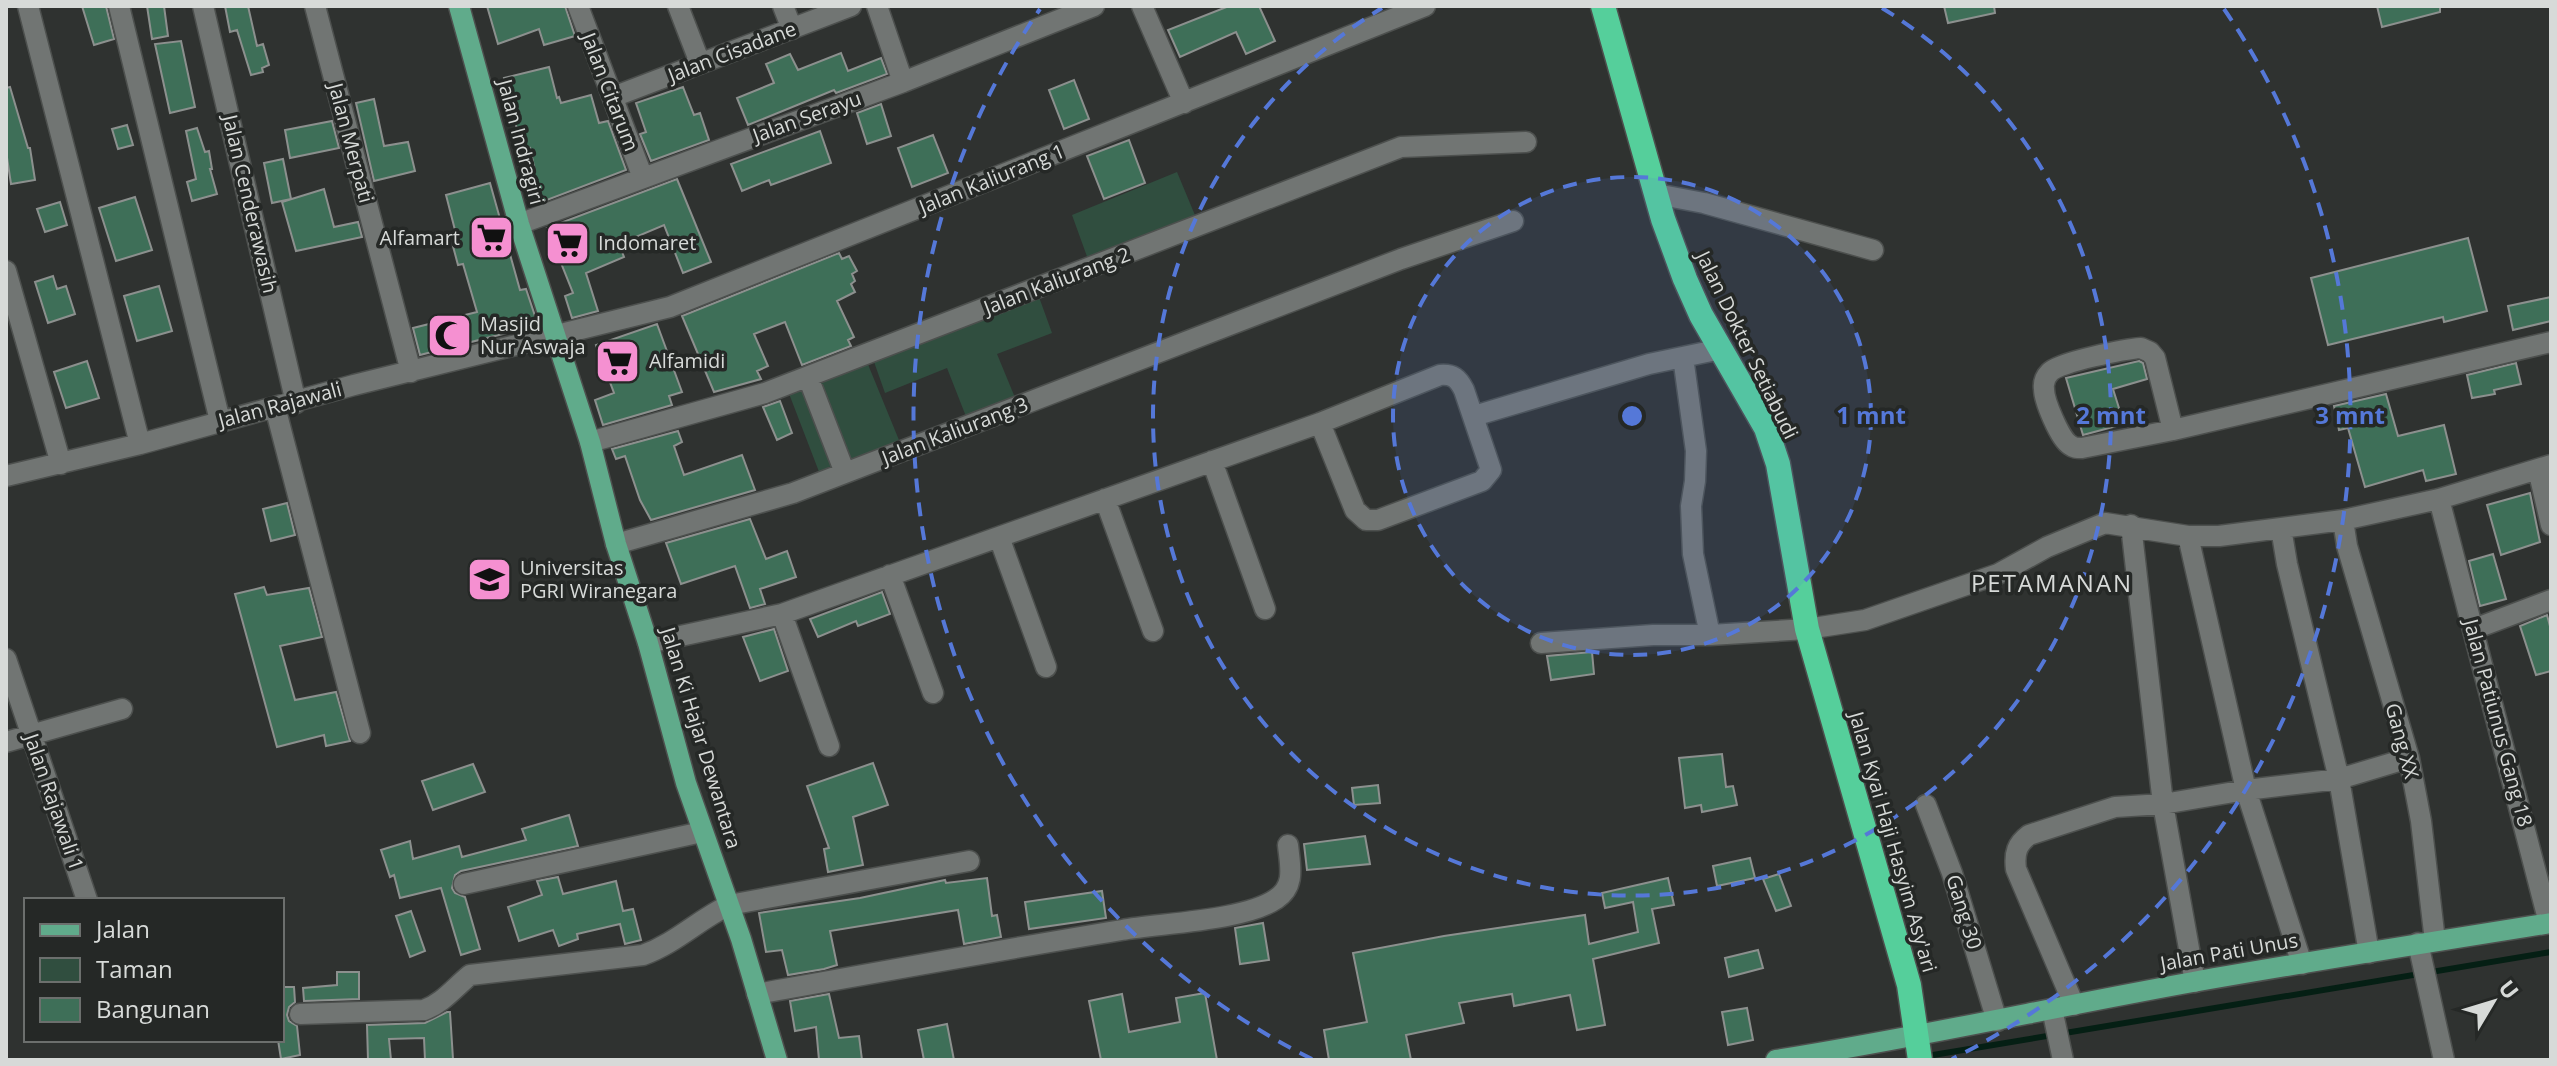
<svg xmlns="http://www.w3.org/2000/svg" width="2557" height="1066" font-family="'Open Sans',sans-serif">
<rect width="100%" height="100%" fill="#2f3230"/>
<!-- green -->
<path fill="#304e3f" d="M1177 172 1197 220 1089 262 1072 215Z
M1039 297 1052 333 997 354 1016 400 967 419 947 368 885 393 873 359Z
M867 362 901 445 821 477 788 391Z"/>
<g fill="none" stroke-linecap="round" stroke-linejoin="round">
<!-- stream -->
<path stroke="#051f14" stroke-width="6" d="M1927 1056 2551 952"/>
</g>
<!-- building -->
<path fill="#3e6f58" stroke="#8c908e" stroke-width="2" d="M82 6H106L114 39 94 45Z
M147 6H164L168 36 152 39Z
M225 6H248L257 46 263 44 269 65 262 68 263 72 251 75 237 30 230 32Z
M487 6H565L575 36 544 45 539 29 498 44Z
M1229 6H1259L1275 41 1246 54 1236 32 1180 57 1168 30Z
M1944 6H1994L1995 13 1948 23Z
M2377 6H2440V12L2382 27Z
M181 41 195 107 170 113 155 44Z
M841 53 848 71 881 58 887 74 836 93 834 90 748 125 737 98 774 83 766 64 790 54 798 70Z
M549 67 557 98 559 97 561 103 591 95 599 123 608 121 626 170 539 203 531 175V173L535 171 530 148 524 149 520 141 504 78Z
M1074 80 1089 119 1064 129 1049 90Z
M10 87 28 148H30L35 180 11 184 6 151V88Z
M683 87 694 115 700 113 709 140 651 161 640 134 646 132 636 103Z
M374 99 384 146 408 142 415 171 374 181 356 103Z
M881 104 891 136 867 144 857 113Z
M332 121 339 148 290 158 285 130Z
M127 125 133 145 118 149 112 129Z
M197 128 205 152 209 151 212 169H210L217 194 192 201 187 182 196 179 186 131Z
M820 131 831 163 771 185 769 180 742 191 731 164Z
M933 135 948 173 912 187 898 148Z
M1129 140 1145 183 1104 199 1087 156Z
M283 159 291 199 272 203 264 163Z
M677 179 711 262 683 273 664 225 619 244 624 257 586 273 598 311 572 318 565 296 573 293 547 228Z
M490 183 520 290 526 289 538 325 420 355 413 328 477 312 463 264 458 265 450 235 456 234 446 195Z
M324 189 334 227 358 222 362 237 296 251 282 202Z
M135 197 152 250 116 261 99 208Z
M60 202 67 225 45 232 37 209Z
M2468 238 2487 311 2444 322 2443 317 2328 345 2311 278Z
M839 253 842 259 849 256 857 271 852 274 855 281 851 284 855 292 837 301 854 337 848 340 851 346 802 365 785 322 754 334 768 366 757 371 761 379 714 392 682 316Z
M53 276 57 289 66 286 75 314 48 323 35 282Z
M159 286 172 331 137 341 124 296Z
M2551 297V321L2513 330 2508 306Z
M657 324 682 392 669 396 672 405 603 425 595 400 614 393 596 345Z
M87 361 99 398 66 408 54 372Z
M2139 361 2143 363 2147 379 2113 389 2124 424 2083 435 2066 378Z
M2516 363 2521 384 2494 390 2495 394 2472 398 2467 375Z
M2386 394 2398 436 2444 425 2456 474 2426 481 2423 470 2365 487 2348 428 2339 430 2334 406Z
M780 401 792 433 777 440 763 407Z
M678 431 682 442 674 446 684 475 742 455 755 490 651 520 640 500 625 456 616 459 612 449Z
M2530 493 2540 542 2501 555 2487 505Z
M287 503 295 535 271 541 263 509Z
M750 519 766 559 787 551 796 577 760 589 765 604 750 608 735 566 681 584 666 543Z
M2493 554 2506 599 2480 606 2469 561Z
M264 587 267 595 309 588 322 637 280 646 295 700 336 692 350 741 326 746 324 735 277 747 235 594Z
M882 592 890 614 858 626 856 621 818 637 810 619Z
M2547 615 2551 630V671L2536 675 2520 626Z
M774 629 788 671 760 681 743 637Z
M1592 652 1594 674 1551 680 1547 656Z
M1722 754 1726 787 1733 786 1737 805 1702 812 1701 805 1685 808 1679 758Z
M873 763 888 805 853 817 863 865 828 872 824 849 829 848 807 786Z
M473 764 485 792 433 810 422 781Z
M1378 785 1380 803 1354 805 1352 788Z
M569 815 578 846 461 871 455 875 452 888 455 893 465 897 480 949 461 955 441 888 400 898 394 875 390 877 381 850 410 841 413 859 459 846 462 857 526 840 522 829Z
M1365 836 1370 864 1307 870 1304 844Z
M1750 858 1755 878 1717 886 1713 866Z
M1779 874 1791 906 1776 911 1763 879Z
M558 877 563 894 616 881 623 911 633 909 641 940 625 944 620 924 577 934 578 939 559 946 553 930 519 941 508 907 542 895 537 881Z
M987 878 992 916 997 915 1001 937 964 944 958 910 830 931 837 965 824 969 788 975 782 950 766 952 759 913 860 898 945 880 946 883Z
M1668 878 1674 905 1652 909 1659 943 1593 959 1605 1025 1577 1030 1570 995 1514 1006 1512 994 1459 1003 1464 1023 1406 1035 1411 1060H1329L1324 1030 1367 1022 1353 953 1444 936 1585 915 1589 944 1638 932 1633 902 1605 908 1602 893Z
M1102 891 1106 918 1029 929 1025 902Z
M411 911 425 951 410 957 396 916Z
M1263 923 1269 960 1240 964 1235 928Z
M1758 950 1763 968 1729 977 1725 958Z
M337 972H359V999L304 1001 303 988 337 985Z
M282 987H294L295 1002 289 1007 287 1015 289 1021 297 1026 300 1055 281 1059 278 1040H282Z
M1205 993 1217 1060H1101L1089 1001 1122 994 1129 1032 1180 1022 1176 998Z
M829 994 839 1038 859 1036 862 1060H819L816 1027 795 1031 790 1001Z
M1747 1008 1753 1040 1728 1045 1722 1012Z
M447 1012H450L453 1059 425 1060 424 1038 389 1039 391 1060H368L367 1025 425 1023Z
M947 1024 954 1060H924L918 1030Z"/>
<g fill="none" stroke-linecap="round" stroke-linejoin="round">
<defs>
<path id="minor" d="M28 6 140 444
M119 6 220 421
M203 6 296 403
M315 6 411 372
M578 6 643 178
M678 6 700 63
M783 6 792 29
M877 6 903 82
M1142 6 1184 103
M613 97 851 6
M1656 194 1704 203 1873 250
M519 224 903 82 1094 6
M6 271 61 464
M1683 357 1696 451 1695 481 1691 506 1693 554 1710 635
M808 377 845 473
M275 407 360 733
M1474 416 1649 364 1721 349
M2173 430 2155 358 2150 352 2141 348C2126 349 2059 362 2050 372 2046 376 2043 382 2044 389 2044 401 2060 439 2070 445 2074 448 2076 448 2082 448L2173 430 2551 342
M590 442 765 393 1401 147 1526 142
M1212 461 1265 609
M2538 469 2551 525
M6 476 140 444 354 385 670 307 1425 6
M1105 499 1153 631
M2439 499 2549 923
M2343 520 2347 546 2409 758 2421 821 2435 941
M2131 525 2163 804 2195 982
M2281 528 2287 564 2339 779 2369 953
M2188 536 2246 790 2302 964
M999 537 1046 667
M616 544 793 493 1401 259 1513 221
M890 575 933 693
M782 614 829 746
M2474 629 2551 600
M648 643 782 614 1320 423 1440 375C1453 374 1458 378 1464 390L1491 470 1482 481 1378 520H1366L1355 510 1320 423
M1541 643 1653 635H1710L1807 629 1865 620 1998 574 2047 547 2105 523 2188 536H2219L2343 520 2439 499 2551 465
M6 659 87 900
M6 742 122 709
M1926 805 1952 873 1997 1021
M464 884 702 832
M2418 943 2444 1060
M757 994C879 972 1000 950 1122 930 1161 923 1244 921 1276 899 1296 886 1290 866 1288 845
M2074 1005 2016 869C2014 853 2017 844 2029 835L2115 807 2163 804 2246 790 2339 779 2409 758
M2052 1009 2063 1060
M300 1014 424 1010C443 1003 454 988 470 975L643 955C676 943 698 920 729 905L969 861"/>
<path id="major" d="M459 6 519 224 590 442 616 544 648 643 686 783 741 939 777 1060
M1776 1060C1916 1038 2054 1007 2193 982 2312 961 2432 942 2551 923"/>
<path id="highway" d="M1603 6 1663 219 1685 279 1701 315 1766 428 1778 464 1807 629 1909 985 1920 1060"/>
</defs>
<!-- minor casing -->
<use href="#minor" stroke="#4d504e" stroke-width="23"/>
<!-- major casing -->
<use href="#major" stroke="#4d504e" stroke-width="23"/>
<!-- highway casing -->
<use href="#highway" stroke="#4d504e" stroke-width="27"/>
<!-- minor -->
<use href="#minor" stroke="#717573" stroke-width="20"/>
<!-- major -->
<use href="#major" stroke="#60ab8b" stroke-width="20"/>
<!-- highway -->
<use href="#highway" stroke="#55cf9b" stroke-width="24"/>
</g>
<!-- distance rings -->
<circle cx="1632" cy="416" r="239" fill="#5578d8" fill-opacity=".12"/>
<g fill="none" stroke="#5578d8" stroke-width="4" stroke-dasharray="14 10">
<circle cx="1632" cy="416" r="239"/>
<path d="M1882 8A479 479 0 1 1 1382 8"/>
<path d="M1312 1059A718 718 0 0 1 1040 9M2224 9A718 718 0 0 1 1952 1059"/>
</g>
<!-- icons -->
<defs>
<symbol id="supermarket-square" viewBox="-11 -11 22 22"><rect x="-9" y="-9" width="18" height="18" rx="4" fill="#f590d1" stroke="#252826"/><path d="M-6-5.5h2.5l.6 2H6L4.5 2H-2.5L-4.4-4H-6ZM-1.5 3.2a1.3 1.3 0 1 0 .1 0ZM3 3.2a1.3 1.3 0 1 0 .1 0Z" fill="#111"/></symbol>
<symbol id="mosque-square" viewBox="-11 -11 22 22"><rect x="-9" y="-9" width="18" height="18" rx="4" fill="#f590d1" stroke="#252826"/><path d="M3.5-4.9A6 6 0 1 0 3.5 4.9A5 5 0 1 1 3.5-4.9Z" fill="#111"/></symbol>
<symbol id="university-square" viewBox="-11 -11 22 22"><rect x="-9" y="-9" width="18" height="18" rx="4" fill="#f590d1" stroke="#252826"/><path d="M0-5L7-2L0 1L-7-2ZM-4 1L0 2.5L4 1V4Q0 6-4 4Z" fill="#111"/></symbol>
</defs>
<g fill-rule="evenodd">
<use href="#supermarket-square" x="466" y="212" width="51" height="51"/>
<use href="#supermarket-square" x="542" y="218" width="51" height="51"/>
<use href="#mosque-square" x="424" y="310" width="51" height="51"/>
<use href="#supermarket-square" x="592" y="336" width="51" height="51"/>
<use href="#university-square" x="464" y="554" width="51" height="51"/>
</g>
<g text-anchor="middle" stroke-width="7" stroke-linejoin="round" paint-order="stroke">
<!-- street labels -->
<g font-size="20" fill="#d7dad8" stroke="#252826">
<text transform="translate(732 52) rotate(-21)" y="7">Jalan Cisadane</text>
<text transform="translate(610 92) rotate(69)" y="7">Jalan Citarum</text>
<text transform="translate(807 117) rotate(-20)" y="7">Jalan Serayu</text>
<text transform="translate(521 142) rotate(75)" y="7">Jalan Indragiri</text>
<text transform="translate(351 143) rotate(75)" y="7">Jalan Merpati</text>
<text transform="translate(992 179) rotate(-22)" y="7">Jalan Kaliurang 1</text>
<text transform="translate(250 204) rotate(77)" y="7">Jalan Cenderawasih</text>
<text transform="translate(1057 281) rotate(-21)" y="7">Jalan Kaliurang 2</text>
<text transform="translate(1747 345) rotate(64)" y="7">Jalan Dokter Setiabudi</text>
<text transform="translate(280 405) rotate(-15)" y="7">Jalan Rajawali</text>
<text transform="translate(955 431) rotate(-21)" y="7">Jalan Kaliurang 3</text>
<text transform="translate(2498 723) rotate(75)" y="7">Jalan Patiunus Gang 18</text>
<text transform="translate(701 738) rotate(73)" y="7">Jalan Ki Hajar Dewantara</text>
<text transform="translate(2402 741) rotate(75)" y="7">Gang XX</text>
<text transform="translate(54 802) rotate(71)" y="7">Jalan Rajawali 1</text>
<text transform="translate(1893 842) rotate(74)" y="7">Jalan Kyai Haji Hasyim Asy'ari</text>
<text transform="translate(1964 912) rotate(73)" y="7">Gang 30</text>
<text transform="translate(2229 952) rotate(-10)" y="7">Jalan Pati Unus</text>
</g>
<!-- poi labels -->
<g font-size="20" fill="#d7dad8" stroke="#252826" text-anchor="start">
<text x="460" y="245" text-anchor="end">Alfamart</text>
<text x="598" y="250">Indomaret</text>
<text x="480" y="331">Masjid<tspan x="480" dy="23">Nur Aswaja</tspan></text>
<text x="649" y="368">Alfamidi</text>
<text x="520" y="575">Universitas<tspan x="520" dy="23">PGRI Wiranegara</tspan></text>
</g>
<!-- quarter labels -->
<g font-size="24" letter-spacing="2" fill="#d7dad8" stroke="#252826">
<text x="2052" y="592">PETAMANAN</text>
</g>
</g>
<circle cx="1632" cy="416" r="12" fill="#5578d8" stroke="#252826" stroke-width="4"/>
<g font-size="24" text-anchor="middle" font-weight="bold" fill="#5578d8" stroke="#252826" stroke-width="7" stroke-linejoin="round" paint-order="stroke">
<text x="1871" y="424">1 mnt</text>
<text x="2111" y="424">2 mnt</text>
<text x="2350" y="424">3 mnt</text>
</g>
<!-- border -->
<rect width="2557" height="1066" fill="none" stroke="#d7dad8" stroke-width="16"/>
<!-- legend -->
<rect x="24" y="898" width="260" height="144" fill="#252826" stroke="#6c6f6d" stroke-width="2"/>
<rect x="40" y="924" width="40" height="12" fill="#60ab8b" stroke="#6c6f6d" stroke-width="2"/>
<text x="96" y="938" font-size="24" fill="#d7dad8">Jalan</text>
<rect x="40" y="958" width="40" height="24" fill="#304e3f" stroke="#6c6f6d" stroke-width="2"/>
<text x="96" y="978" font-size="24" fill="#d7dad8">Taman</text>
<rect x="40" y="998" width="40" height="24" fill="#3e6f58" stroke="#6c6f6d" stroke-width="2"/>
<text x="96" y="1018" font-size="24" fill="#d7dad8">Bangunan</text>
<!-- north arrow -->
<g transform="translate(2493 1002) rotate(52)" stroke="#252826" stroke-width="6" paint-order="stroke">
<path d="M0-6L14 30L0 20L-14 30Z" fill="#d7dad8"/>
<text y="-12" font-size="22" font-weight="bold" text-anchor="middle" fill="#d7dad8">U</text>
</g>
</svg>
